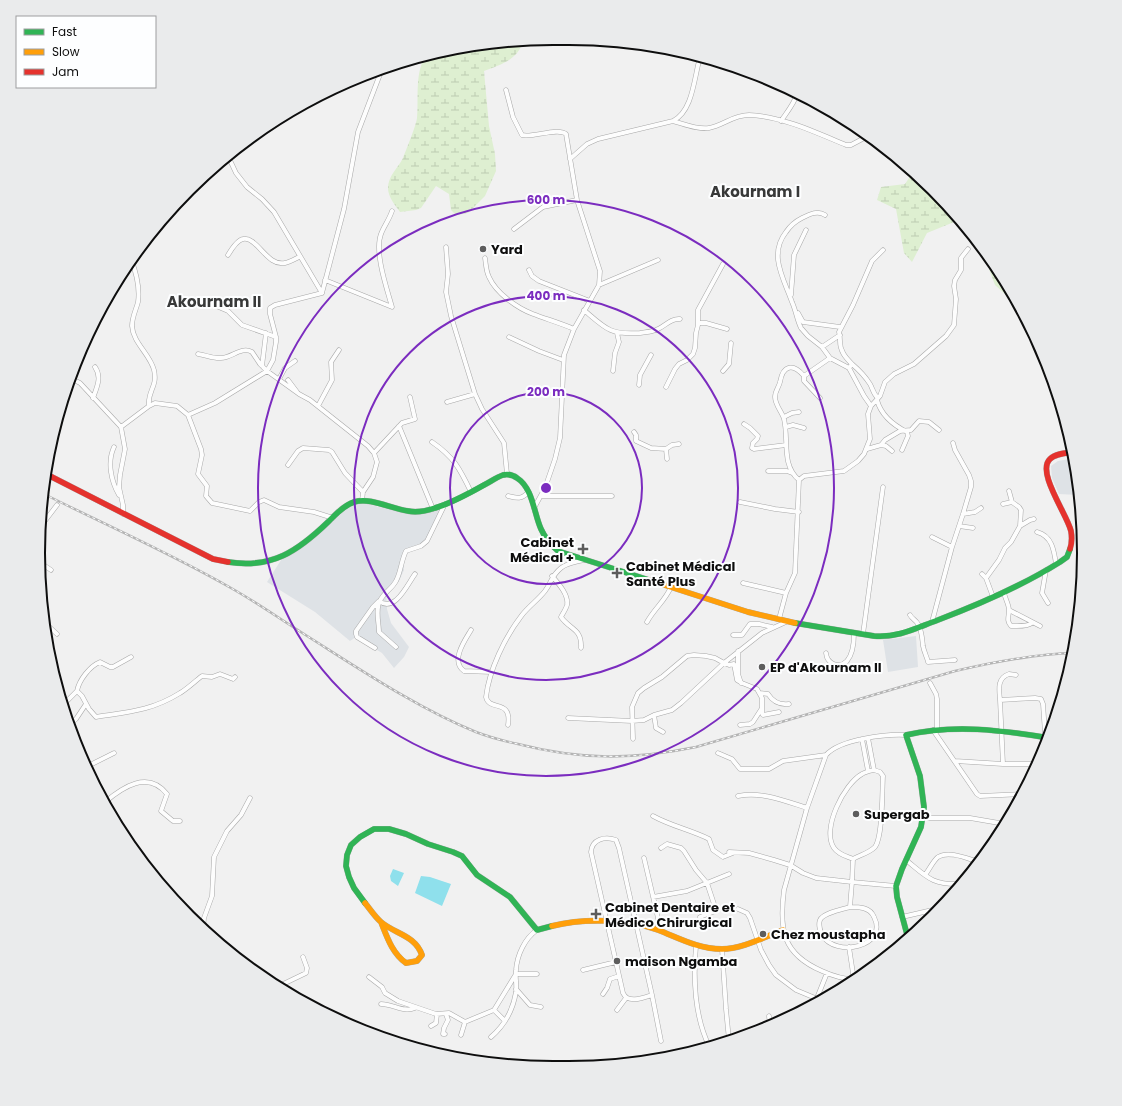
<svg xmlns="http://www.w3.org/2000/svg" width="1122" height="1106" font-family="Poppins,sans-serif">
<defs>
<pattern id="wetland-marsh" width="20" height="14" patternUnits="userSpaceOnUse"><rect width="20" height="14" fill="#deefd1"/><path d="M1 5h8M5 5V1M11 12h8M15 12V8" fill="none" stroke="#bdccb2"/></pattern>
</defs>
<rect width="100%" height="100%" fill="#f1f1f1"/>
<!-- built -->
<path fill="#dee2e6" d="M1075 458 1078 495 1059 494 1052 478 1051 466 1058 461Z
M360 502 399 512 411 513 447 505 430 538 419 546 403 554 404 570 399 581 386 592 387 609 391 623 409 647 404 657 394 668 382 653 356 637 350 641 315 612 267 582 283 557 301 547 354 503Z
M916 636 918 667 888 672 883 640Z"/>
<!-- wetland -->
<path fill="url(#wetland-marsh)" d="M523 41C518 60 500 65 484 71L489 126 495 154 496 171 485 196 468 213 456 215 451 210 449 194 436 186 421 208 416 210 400 212C395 205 388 197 388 188 388 176 398 168 403 158 406 150 416 126 417 118 419 102 414 68 427 56 438 46 505 43 523 41Z
M913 172 933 189 959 220 927 233 912 262 904 253 896 209 877 200 881 187 905 184Z
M994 263 1010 290 1006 295 995 285 989 269Z"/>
<!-- water -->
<path fill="#8fe0ec" d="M393 869 404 873 398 886 391 881 390 876Z
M421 876 430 877 451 884 442 906 415 893Z"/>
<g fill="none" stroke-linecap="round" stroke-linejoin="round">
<defs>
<path id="street" d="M506 90 513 117 522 135C533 138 558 127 566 134L577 200 600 271 599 285
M673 121C684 124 698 130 709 128 724 125 733 115 749 115 781 116 817 133 846 145H851L868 136
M781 121C787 112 794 104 797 94
M228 156 236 173 247 187 262 199 274 212 322 293
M570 159 587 144 598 139 673 121C693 111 694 78 700 57
M825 215C818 210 810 214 802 218 796 221 790 226 786 232 768 255 784 279 792 302 796 311 797 320 801 328L808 336 822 347 830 358 849 368
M514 229 543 207 577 200
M446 247 448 274 446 292 451 316 475 394 482 409 504 443 507 474
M228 255C231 250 237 240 243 239 257 236 267 267 285 263 290 262 295 259 299 257
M485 258C486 265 486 271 489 277 496 293 517 308 533 314 546 319 560 323 574 329
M131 259C136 272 140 288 138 302 136 310 132 317 132 326 133 343 150 354 154 370 158 387 147 391 149 406
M529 270 532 276 539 281 590 301
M325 280 392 307C387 289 374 252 381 234 384 226 389 220 392 211
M322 293 275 305 270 308V314L276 337V342L273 360 267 371 215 403 188 415 201 449 202 455 198 474 207 486 206 496 212 503 250 511 259 502 264 500 279 507 314 512 333 518
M322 293 344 209 358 132 382 69
M791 295 794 255 806 230
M209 303 228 311 242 325 276 337
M584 310C606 329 610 335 640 333 645 332 653 332 658 329 665 326 671 318 680 319
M798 313 803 322 840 327
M698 323H706L727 329
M509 337 539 351 563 360
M822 347 840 335
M198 354C206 355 214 359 221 358 232 358 241 346 252 352L260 364 267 371 299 394 310 400 368 446 374 453 377 462 373 477 363 492 362 501
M852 364C859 370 865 376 870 384 873 389 873 394 878 398
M262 366 266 333
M613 371 615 353 619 342 617 333
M723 371 729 364 731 343
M70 378 80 383 121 427 125 449 120 475 119 487 123 505V514
M279 379 285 368 295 361
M288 380 297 392
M639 385 640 375 651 355
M666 387 675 369 679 364 687 360 693 354 695 348 696 333 698 325V310L723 264
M93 398C97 387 102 377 95 367
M820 398 804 381V376L830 358
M877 400C881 415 893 425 907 432L908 436 902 450
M447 402 475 394
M318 406 332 380 331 362 339 350
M871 406 864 396 849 368 852 364C845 357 840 351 840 341 840 337 840 335 839 332L853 305 872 261 883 250
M784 417 792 413 799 412
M744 424 750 428 758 436 757 439 753 443 752 448 754 449 786 445
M399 426 433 509
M121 427 149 406 155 403 177 406 188 415
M786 427 793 425 804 428
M634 432 636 435V441L651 448 666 449 667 459
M432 442C454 457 460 469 471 492
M881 445 886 446 892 451
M114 447C107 462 111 481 119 495
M666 449 672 445 679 444
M867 449 881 445 885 440 900 431 911 430 919 421 929 422 939 430
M374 453 402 423 415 419 410 397
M288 465 298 451 303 448 329 450 332 452 345 473 363 492
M768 471H787L792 473
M799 480 804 476 844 471 858 461 864 454 870 439 868 414 871 406 880 396 885 382 894 374 914 364 946 336 954 325 956 299 954 286 955 280 961 270V258L968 249
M508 496C516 498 522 500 528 492
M541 496H612
M740 502 775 509 799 512
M1003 504 1012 502
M534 508 545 488 555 459 560 438 564 355 574 329 599 285 658 260
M963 514 975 512 981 508
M41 526 57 505
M959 526 973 528
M1020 526 1030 520 1034 519
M1037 532C1052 536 1054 550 1056 564
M932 537 952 547
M39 562 51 570
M1046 570 1042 593 1048 603
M982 574 986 578 993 597
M552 576C558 583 569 595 567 605 566 609 563 613 561 617 570 630 582 628 581 648
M986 578 999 560 1005 548 1011 542 1020 526 1021 510 1019 507 1012 502 1009 491
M743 583 786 593
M1004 593C1005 598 1009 605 1009 610 1009 617 1006 620 1011 626 1018 626 1027 627 1032 623
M1009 610 1040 626
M910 615C912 619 916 620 918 624 922 631 922 638 923 646 924 652 927 657 928 662L955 660
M779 619 786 593 795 573 799 480C781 465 789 440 784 419 782 412 775 405 775 397 775 391 779 387 780 382 783 365 793 363 804 376
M647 622C654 609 665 601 671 587
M932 622 952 547 963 514 971 487V481L969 475 955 450 953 443
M45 623 57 634
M471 630C465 640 450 661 464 671L492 672
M863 634 883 487
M733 635H742L750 624H759L772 627
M396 647 379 632C379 623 375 609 380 601 383 593 392 589 396 581 401 572 401 561 406 551L421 546 427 541 445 504
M375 648 357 637 356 634V631L373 607 379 601C395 613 407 585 415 574
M738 651V674L741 683
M826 653C827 664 839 669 847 661 853 654 854 642 854 633
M930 683 936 694 937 699V730
M77 691C79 680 90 666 100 662L110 667H113L131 657
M760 693 768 694C773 702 780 705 789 704
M1000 700C999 689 997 678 1009 674L1016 675
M63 705 77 691 82 696 89 709 96 717C128 712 151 711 180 693 187 689 194 682 202 676L212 677 220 674 233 679 235 677
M762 708V713L763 715 779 712
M654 715 656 728 663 732
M568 718 632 721 644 720 654 715 672 710 681 703 724 663 729 665 734 664 737 680 742 683 757 689 762 698V708L753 722 750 724 740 725
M69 724 76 719 86 704
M508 725C512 698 489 712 486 697 489 670 505 637 522 615 529 606 538 600 545 591 552 582 551 576 561 568 567 563 576 562 584 560
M933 730 977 794 980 796 1021 794
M868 738 874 770
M633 739 632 707 638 693 644 688 662 677 687 656 694 655 706 656 715 658 724 663 762 633 786 622
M862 739 868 771
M718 753 732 759 740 769H769L783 761 826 755
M955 761 1003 764H1037
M1003 764 1000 700 1035 698 1041 699 1043 704 1046 747
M86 767 114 753
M874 770 880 772 883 776C882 791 883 837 875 847 869 853 860 855 853 859 846 856 839 855 834 848 821 829 844 784 862 774 865 772 870 771 874 770Z
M738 796C761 791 785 801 807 808
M105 802C123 787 148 770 167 794L161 811 173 821H180
M653 816C671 826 691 830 709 839L713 850 723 857 733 853
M923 818H970L1005 824
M661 848 667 844 681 848 684 851 696 870 707 883 716 910 713 912 700 917
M729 852 749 853 774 860 790 865 803 873 816 878 852 882 853 859
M644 858 658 918V930
M906 860C927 877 932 885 960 884
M969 874 974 860
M925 875C929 870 933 861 938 857 949 850 968 859 979 862
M653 897 687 891 729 874
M850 907C859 907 870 907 874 917 889 947 835 958 822 935 820 930 818 925 820 920 823 913 843 909 850 907Z
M850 907 852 882 896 886
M738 909 747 913 750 918 761 950 769 965 776 975 796 990 820 1000
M925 912 930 920
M902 917 941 908
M203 929 204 918 212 896 214 857 227 831 241 815 250 798
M696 946C693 980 694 1015 709 1046
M849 947 854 980
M722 949 726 1009 729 1040
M583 970 616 962
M858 979C846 980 833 976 822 971 782 954 779 929 784 890L807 808 826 755C840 739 886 734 906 735
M277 987 306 973 307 968 303 957
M382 987 369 977 382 987 385 993 398 1001 436 1014 449 1013 465 1022
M516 989 530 1005 541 1007
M603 994 607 988 610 979 619 976
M652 995 619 848 616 840C605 836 592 839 591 852L623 993C628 1004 643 998 652 995L661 1041
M815 1003 827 973
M381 1004C393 1004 404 1013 415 1008
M494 1010 505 1021
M617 1010 626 998
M769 1016 770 1027
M431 1026 436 1023 437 1014
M445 1034H443L444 1028 448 1020 446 1014
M461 1035 465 1022 494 1010 516 974H537
M491 1037C505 1025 513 1010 516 992 517 985 515 977 516 970 517 955 525 938 537 930"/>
<path id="fast" d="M228 562C272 569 298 551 328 522 335 515 344 505 354 502 371 497 391 509 408 511 417 513 426 511 435 508 452 503 468 494 484 485 490 482 497 477 503 475 508 474 513 475 517 478 533 488 534 514 541 529 545 538 551 545 558 551L649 580
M795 623 874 636C898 638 916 628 938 620 980 604 1022 586 1060 562L1067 557 1070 549
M365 903 354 888 349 877 346 866 347 855 351 845 360 837 374 829H389L406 834 428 844 453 852 462 856 477 875 510 897 537 930 552 926
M908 938 897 897 896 886 902 869 921 827 924 807 920 776 906 735C954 724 1001 730 1049 738"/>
<path id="slow" d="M649 580 748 612 795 623
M365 903C370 909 375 917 381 922 395 934 415 935 422 955L417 961 406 963C392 953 387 937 381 922
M552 926C584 918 627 919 658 930 679 938 698 949 722 949 742 949 764 937 783 930"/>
<path id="jam" d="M46 474 213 559 228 562
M1070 549C1072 543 1072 537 1071 531 1067 514 1036 472 1050 459 1056 453 1066 453 1074 452"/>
</defs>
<!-- street casing -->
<use href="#street" stroke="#a8a8a8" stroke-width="5"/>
<!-- fast casing -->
<use href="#fast" stroke="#a8a8a8" stroke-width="6"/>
<!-- slow casing -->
<use href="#slow" stroke="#a8a8a8" stroke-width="6"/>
<!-- jam casing -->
<use href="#jam" stroke="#a8a8a8" stroke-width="6"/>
<!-- street -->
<use href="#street" stroke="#fdfdfd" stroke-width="4"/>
<!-- fast -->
<use href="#fast" stroke="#30b455" stroke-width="5.5"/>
<!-- slow -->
<use href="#slow" stroke="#ff9f0a" stroke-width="5.5"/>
<!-- jam -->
<use href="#jam" stroke="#e5322d" stroke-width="5.5"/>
<defs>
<path id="rail" d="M44 494C106 525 170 553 231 588 256 602 280 619 304 634 358 668 417 708 476 732 489 737 504 741 518 744 580 760 633 760 696 747L955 671C994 662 1034 654 1074 653"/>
</defs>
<!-- rail casing -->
<use href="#rail" stroke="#b4b4b4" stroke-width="2.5"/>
<!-- rail -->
<use href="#rail" stroke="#fdfeff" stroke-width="1" stroke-dasharray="3" stroke-linecap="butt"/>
</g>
<!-- distance rings -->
<g fill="none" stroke="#7b2cbf" stroke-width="2">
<circle cx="546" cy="488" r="96"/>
<circle cx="546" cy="488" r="192"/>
<circle cx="546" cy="488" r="288"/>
</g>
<!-- markers -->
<g fill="#5d5d5d" stroke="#fdfeff" stroke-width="1.5">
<circle cx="483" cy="249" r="4"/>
<path d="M581 543h4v4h4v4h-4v4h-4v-4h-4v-4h4z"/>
<path d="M615 567h4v4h4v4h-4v4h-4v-4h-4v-4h4z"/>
<circle cx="762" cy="667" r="4"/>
<circle cx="856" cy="814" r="4"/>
<path d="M594 908h4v4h4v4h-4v4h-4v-4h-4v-4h4z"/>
<circle cx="763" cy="934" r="4"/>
<circle cx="617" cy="961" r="4"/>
</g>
<g text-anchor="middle" stroke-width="4" stroke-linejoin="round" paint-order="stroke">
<!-- poi labels -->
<g font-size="13" font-weight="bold" fill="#0e0e0e" stroke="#fdfeff" text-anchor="start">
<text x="491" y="254">Yard</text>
<text x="574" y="547" text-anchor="end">Cabinet<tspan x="574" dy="15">Médical +</tspan></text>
<text x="626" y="571">Cabinet Médical<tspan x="626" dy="15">Santé Plus</tspan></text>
<text x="770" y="672">EP d'Akournam II</text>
<text x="864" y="819">Supergab</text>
<text x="605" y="912">Cabinet Dentaire et<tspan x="605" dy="15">Médico Chirurgical</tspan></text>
<text x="771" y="939">Chez moustapha</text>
<text x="625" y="966">maison Ngamba</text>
</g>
<!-- quarter labels -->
<g font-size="15" font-weight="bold" fill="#383939" stroke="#fdfeff">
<text x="755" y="197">Akournam I</text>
<text x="214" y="307">Akournam II</text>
</g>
</g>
<!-- crop -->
<path d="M0 0H1122V1106H0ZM553 45H569A508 508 0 0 1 1077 553V553A508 508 0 0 1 569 1061H553A508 508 0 0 1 45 553V553A508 508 0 0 1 553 45Z" fill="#eaebec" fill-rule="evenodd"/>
<path fill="none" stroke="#0e0e0e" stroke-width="2" d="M553 45H569A508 508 0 0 1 1077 553V553A508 508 0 0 1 569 1061H553A508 508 0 0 1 45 553V553A508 508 0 0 1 553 45Z"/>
<circle cx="546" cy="488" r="6" fill="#7b2cbf" stroke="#fdfeff" stroke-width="2"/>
<g font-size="12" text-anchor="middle" font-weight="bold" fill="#7b2cbf" stroke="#fdfeff" stroke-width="4" stroke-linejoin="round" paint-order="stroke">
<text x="546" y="204">600 m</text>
<text x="546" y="300">400 m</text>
<text x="546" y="396">200 m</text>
</g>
<!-- legend -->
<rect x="16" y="16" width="140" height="72" fill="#fdfeff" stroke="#9d9e9f"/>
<rect x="24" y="29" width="20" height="6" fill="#30b455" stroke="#9d9e9f"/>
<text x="52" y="36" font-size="12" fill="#0e0e0e">Fast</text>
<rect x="24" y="49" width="20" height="6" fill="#ff9f0a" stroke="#9d9e9f"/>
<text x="52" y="56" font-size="12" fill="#0e0e0e">Slow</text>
<rect x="24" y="69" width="20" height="6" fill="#e5322d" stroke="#9d9e9f"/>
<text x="52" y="76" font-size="12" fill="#0e0e0e">Jam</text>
</svg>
